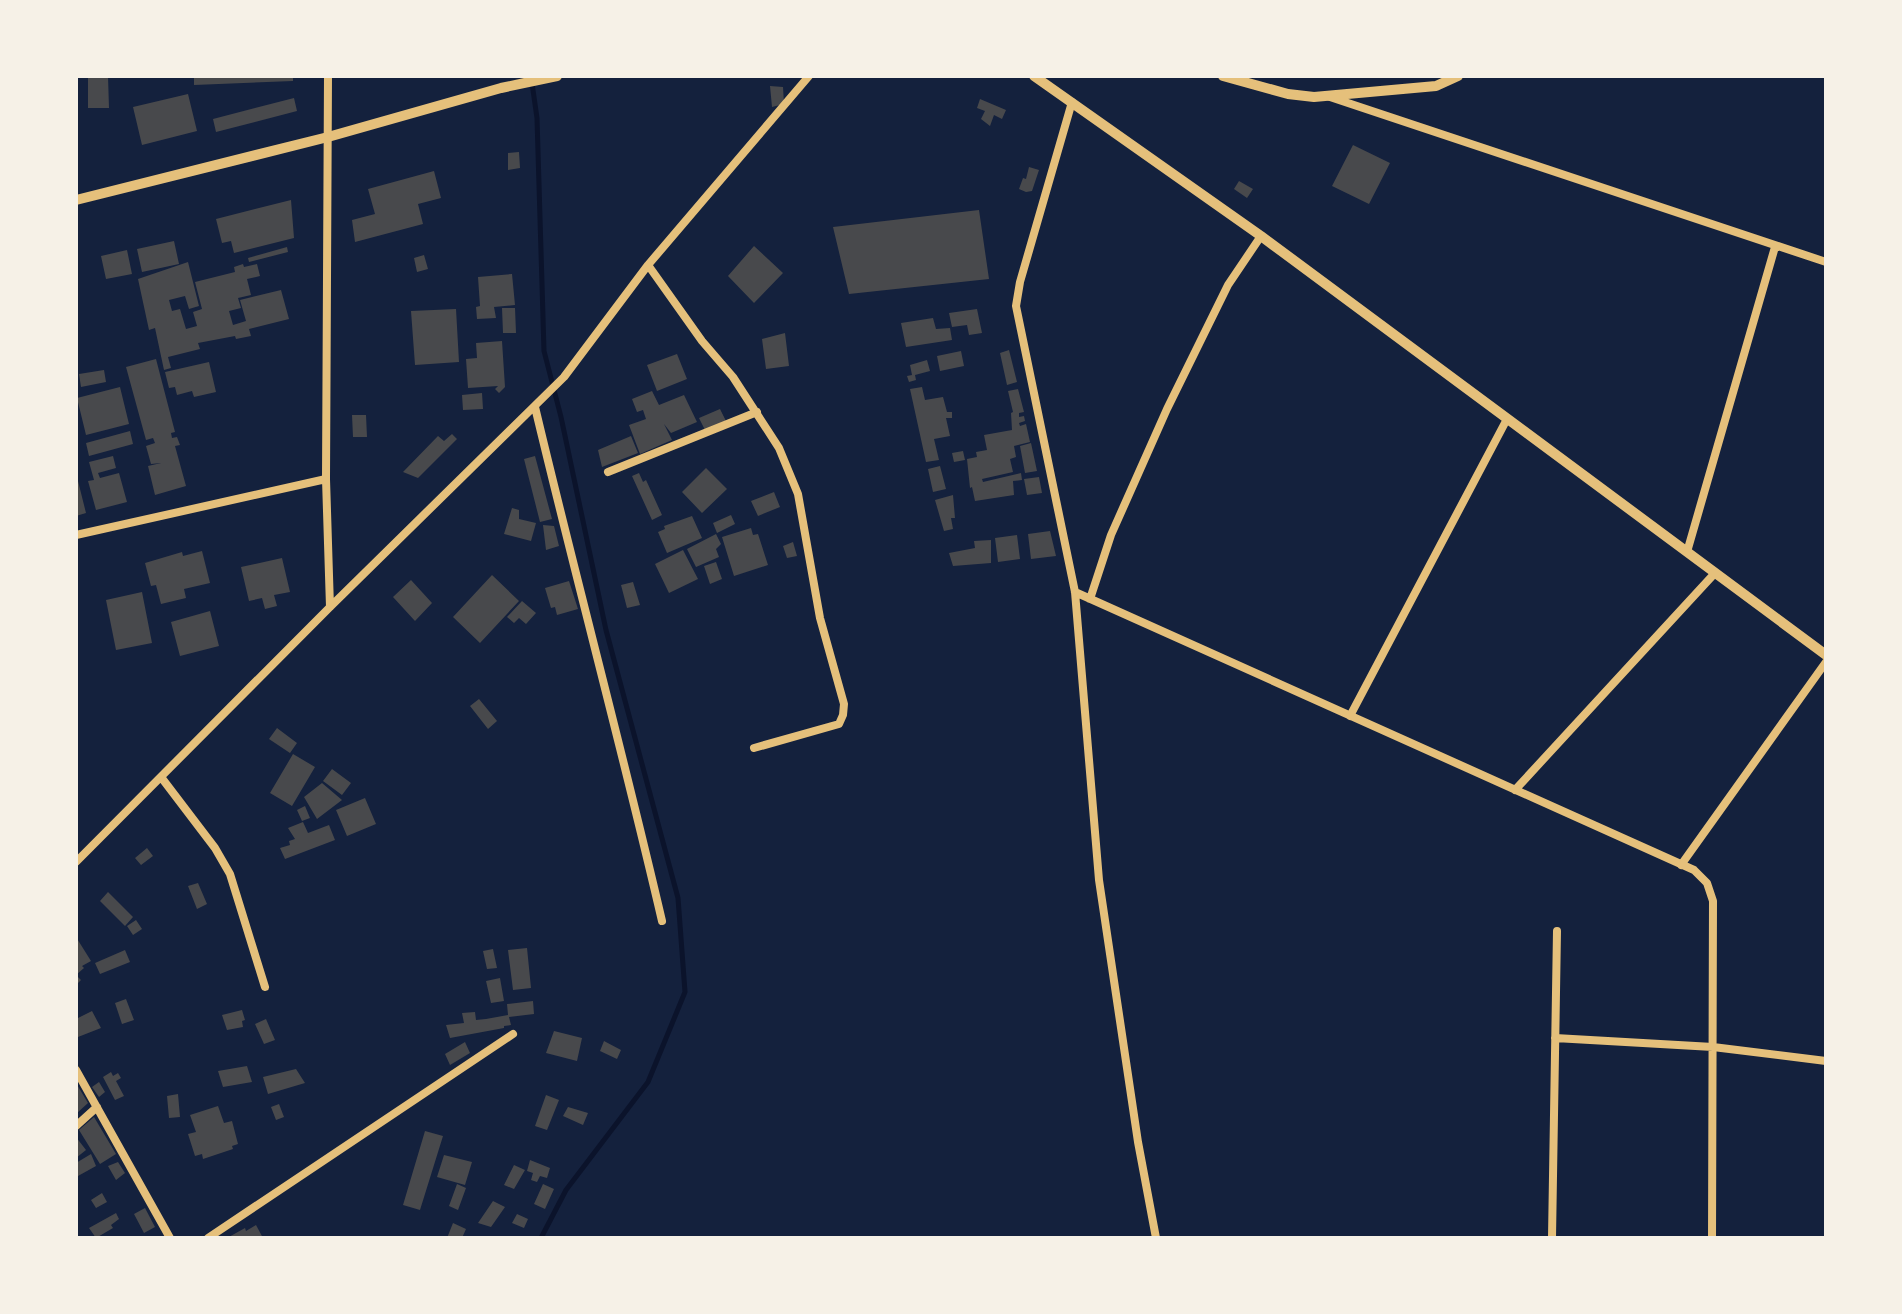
<svg xmlns="http://www.w3.org/2000/svg" width="1902" height="1314" font-family="Roboto,sans-serif">
<rect width="100%" height="100%" fill="#14213d"/>
<g fill="none" stroke-linecap="round" stroke-linejoin="round">
<!-- stream -->
<path stroke="#0b132b" stroke-width="5" d="M531 76 537 118 544 351 561 417 606 630 678 898 685 992 648 1082 566 1190 541 1238"/>
</g>
<!-- building -->
<path fill="#48494c" d="M88 76H108L109 108H88Z
M194 76H293V81L194 85Z
M770 86 783 87 784 104 772 107Z
M188 94 197 131 142 145 133 107Z
M294 98 297 111 216 132 213 119Z
M980 99 1006 110 1002 119 994 115 990 126 981 119 985 111 977 108Z
M1353 145 1390 163 1369 204 1332 186Z
M519 152 520 168 508 170V153Z
M1029 167 1039 170 1032 191 1026 192 1019 189 1023 178 1026 179Z
M434 171 441 198 418 204 423 224 355 242 352 220 375 214 368 189Z
M1239 181 1253 189 1247 198 1234 189Z
M291 200 294 238 234 253 231 241 222 243 216 219Z
M979 210 989 279 849 294 833 227Z
M174 241 179 264 142 272 137 249Z
M754 246 783 273 754 303 728 276Z
M287 247 288 252 249 262 248 258Z
M127 250 132 274 106 279 101 256Z
M424 255 428 269 417 272 414 258Z
M188 262 199 306 189 309 185 296 169 300 172 311 180 309 186 329 197 326 193 312 202 309 195 282 235 272 234 267 243 264 244 267 257 264 260 276 247 279 251 295 238 298 241 308 229 311 233 325 246 321 240 300 281 290 289 319 249 329 251 336 236 339 235 336 198 343 200 349 168 357 171 368 164 370 155 328 149 330 138 279Z
M512 274 515 305 494 307 496 318 477 319 476 307 480 306 478 277Z
M502 308H515L516 333H503Z
M456 309 459 362 415 365 411 311Z
M977 309 982 333 969 335 967 325 952 327 949 313Z
M933 318 936 329 950 328 952 340 906 347 901 323Z
M785 333 789 366 766 369 762 339Z
M502 341 505 387 499 393 495 389 498 386 468 388 466 359 477 358 476 343Z
M1009 350 1017 382 1007 385 1000 353Z
M961 351 964 366 940 371 937 356Z
M677 354 687 379 657 391 647 365Z
M156 359 175 432 171 433 172 438 177 437 180 445 175 446 186 486 155 495 148 466 161 463 151 464 146 446 155 443 153 438 146 440 126 367Z
M927 360 930 371 915 375 916 380 909 382 907 376 912 375 910 365Z
M209 362 216 392 194 397 192 391 177 395 175 387 169 388 165 372Z
M104 370 106 382 81 387 79 374Z
M120 387 129 424 86 435 77 398Z
M922 387 925 400 943 397 947 412H952V418H946L950 436 934 439 939 460 926 462 910 389Z
M1018 389 1024 412 1019 413V417L1024 416 1025 421 1019 423 1020 426 1026 424 1030 442 1014 446 1016 457 1010 459 1013 472 982 479 983 482 1021 473 1022 480 1013 481 1014 495 975 501 972 487 970 488 967 459 977 457 976 452 987 450 984 435 1012 430 1011 413 1013 412 1008 391Z
M652 391 659 405 684 395 697 422 671 433 664 424 672 440 640 454 629 425 646 419 643 410 637 412 632 399Z
M482 393 483 409 463 410 462 395Z
M720 409 726 421 705 430 699 418Z
M352 415H366L367 437H353Z
M130 431 133 444 89 456 86 443Z
M452 434 457 439 418 478 403 472 438 436 444 441Z
M631 436 638 453 602 467 598 450Z
M1031 443 1037 471 1025 473 1020 446Z
M963 451 965 460 954 462 952 453Z
M113 456 116 468 98 473 100 478 119 473 127 502 96 510 88 481 94 480 89 462Z
M535 456 552 519 540 522 524 459Z
M940 466 946 489 933 492 928 469Z
M706 468 727 489 702 513 682 492Z
M639 473 643 482 646 480 662 515 652 520 632 476Z
M77 477 86 513 76 516V478Z
M1039 477 1042 493 1027 495 1024 479Z
M774 492 780 507 758 516 751 501Z
M953 495 955 518H951L953 529 944 531 935 500Z
M512 508 519 510V519L536 523 531 541 504 534Z
M731 515 735 524 717 533 713 523Z
M692 516 702 538 667 553 658 532 665 529 664 526Z
M543 525 554 526 559 546 546 550Z
M751 528 753 535 758 534 768 565 734 576 722 537Z
M1050 531 1056 556 1031 559 1028 534Z
M716 534 721 544 716 549 719 557 696 567 687 549Z
M1017 535 1020 559 998 562 995 538Z
M991 540V563L953 566 949 553 975 548 974 541Z
M793 542 797 556 787 558 783 546Z
M683 550 698 579 669 593 655 564Z
M202 551 210 583 184 589 186 598 161 604 156 585 151 586 145 563 182 552 183 556Z
M282 558 290 592 274 595 277 606 265 609 262 598 249 601 241 567Z
M716 562 722 579 710 584 704 566Z
M492 575 519 601 480 643 453 617Z
M411 580 432 603 415 621 393 597Z
M569 581 578 609 557 615 555 607 551 608 545 588Z
M633 582 640 605 627 608 621 585Z
M142 592 152 643 116 650 106 600Z
M522 601 536 613 526 624 519 618 514 623 507 617Z
M210 611 219 646 180 656 171 622Z
M479 699 497 721 488 729 470 706Z
M277 728 297 743 290 753 269 739Z
M293 754 315 767 292 806 270 793Z
M332 769 351 783 342 795 323 781Z
M322 783 342 800 317 819 304 797Z
M365 798 376 824 347 836 336 810Z
M305 806 310 818 302 821 297 810Z
M303 822 308 833 329 825 335 840 285 859 280 848 290 845 289 841 295 839 288 828Z
M147 848 153 856 141 865 135 858Z
M198 883 207 904 197 909 188 886Z
M108 892 133 917 125 926 100 901Z
M136 920 142 929 133 935 127 926Z
M76 937 91 961 82 966 84 968 76 975 81 980 76 985Z
M527 948 531 988 513 990 508 950Z
M493 949 497 968 487 969 483 951Z
M125 950 130 962 100 974 95 963Z
M500 978 504 1001 491 1003 486 981Z
M126 999 134 1020 122 1024 115 1003Z
M533 1001 534 1014 509 1017 511 1025 504 1026V1028L450 1038 446 1025 464 1023 462 1013 475 1012 476 1020 486 1019 508 1015 507 1004Z
M242 1010 245 1020 242 1021 243 1027 227 1030 222 1015Z
M92 1011 101 1028 78 1037 76 1019Z
M266 1019 275 1040 264 1044 255 1024Z
M554 1031 582 1038 577 1061 546 1053Z
M604 1041 621 1050 617 1059 600 1051Z
M465 1042 470 1053 450 1065 445 1054Z
M247 1066 252 1082 223 1087 218 1071Z
M296 1069 305 1083 268 1094 263 1077Z
M111 1072 113 1076 118 1073 121 1078 116 1081 124 1096 115 1100 103 1077Z
M99 1082 105 1092 99 1097 92 1087Z
M76 1083 88 1103 76 1114Z
M178 1094 180 1117 169 1118 167 1096Z
M546 1095 559 1100 547 1130 535 1126Z
M279 1104 284 1117 276 1120 271 1107Z
M218 1106 224 1123 232 1121 238 1144 232 1146 233 1149 203 1159 202 1154 195 1156 188 1134 196 1132 190 1115Z
M568 1107 588 1113 583 1125 563 1116Z
M94 1117 116 1154 100 1164 79 1130Z
M425 1131 443 1136 420 1210 403 1205Z
M76 1137 86 1150 76 1158Z
M91 1154 96 1166 78 1176 76 1163Z
M444 1155 472 1162 465 1185 437 1177Z
M530 1160 550 1168 547 1178 540 1176 537 1182 531 1180 533 1173 527 1171Z
M118 1162 125 1173 116 1180 108 1166Z
M514 1165 525 1170 514 1189 504 1185Z
M457 1184 466 1188 458 1210 449 1206Z
M543 1184 554 1189 545 1209 534 1204Z
M102 1193 107 1202 96 1208 91 1200Z
M493 1201 505 1207 491 1227 478 1223Z
M145 1208 155 1227 144 1233 134 1214Z
M116 1213 119 1219 111 1225 113 1228 96 1238 89 1228Z
M517 1214 528 1219 524 1228 512 1223Z
M453 1223 466 1229 462 1238H447Z
M256 1225 263 1238H227L245 1228 246 1231Z"/>
<g fill="none" stroke-linecap="round" stroke-linejoin="round">
<!-- minor -->
<path stroke="#e5c07b" stroke-width="8" d="M328 76 326 479 330 607
M1330 97 1826 262
M1072 102 1020 282 1016 306 1075 592 1099 880 1138 1142 1156 1238
M648 265 702 341 733 377 779 448 798 494 820 618 844 704 843 715 839 724 754 748
M535 407C576 579 622 749 662 921
M608 472 757 412
M76 535 326 479
M1687 552 1775 247
M1075 592 1694 870 1707 883 1713 901 1712 1238
M1090 599 1111 535 1167 409 1228 285 1261 236
M1350 716 1507 419
M161 777 215 848 230 874 265 987
M1515 790 1715 573
M76 862 330 607 564 377 648 265 809 76
M1681 865 1826 662
M1555 1038 1713 1047 1826 1061
M76 1070 170 1238
M76 1126 97 1107
M208 1238 513 1034
M1552 1238 1557 931"/>
<!-- tertiary -->
<path stroke="#e5c07b" stroke-width="10" d="M1034 76 1261 236 1826 655
M1223 76 1288 94 1314 97 1436 86 1458 76
M76 200 328 137 501 88 557 76"/>
</g>
<!-- border -->
<rect width="1902" height="1314" fill="none" stroke="#f6f1e7" stroke-width="156"/>
</svg>
